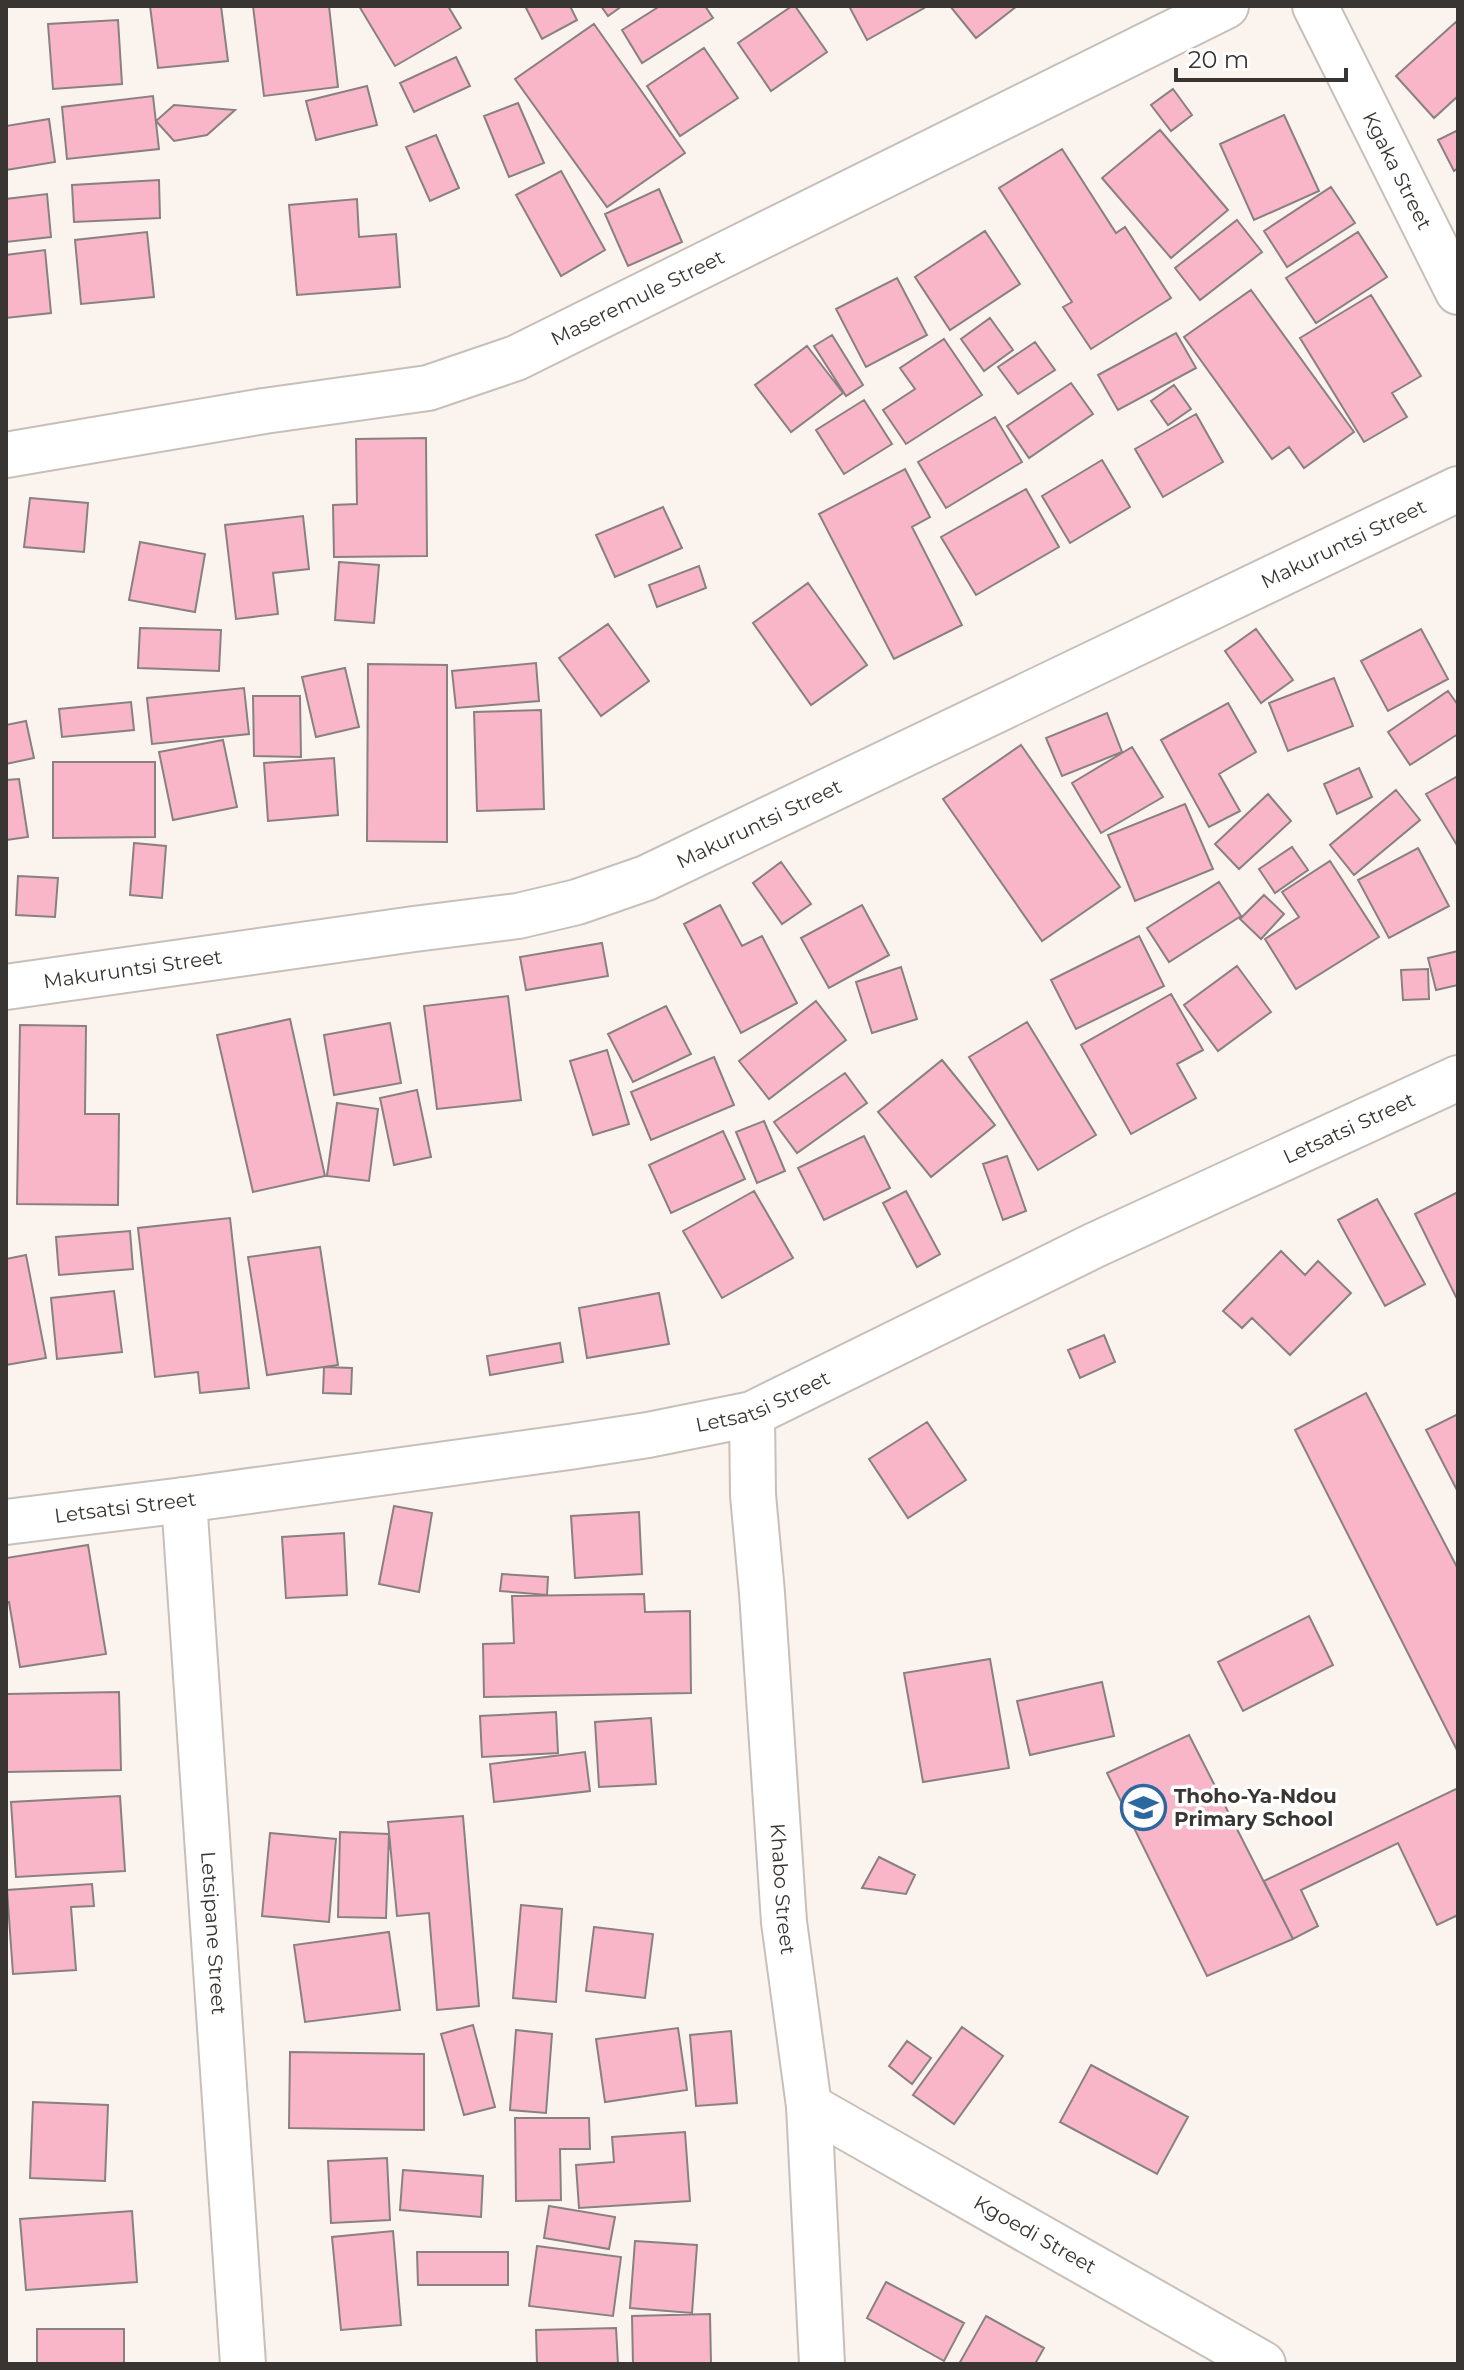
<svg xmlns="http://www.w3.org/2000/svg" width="1464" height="2370" font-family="Montserrat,sans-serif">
<rect width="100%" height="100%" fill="#fbf3ed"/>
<!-- building -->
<path fill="#f9b6c9" stroke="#898082" stroke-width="2" d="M150 6H221L228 61 158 68Z
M253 6H329L338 87 264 96Z
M359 6H448L461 28 395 66Z
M525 6H570L577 20 542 39Z
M601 6H622L608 16Z
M660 6H705L713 18 642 63 622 30Z
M792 6H795L827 52 771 91 738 43Z
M849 6H923L924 8 867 40Z
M950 6H1017L976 38Z
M118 20 122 84 53 89 48 24Z
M1457 21 1458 96 1434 118 1396 76Z
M594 24 685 153 607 207 515 79Z
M704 48 738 98 680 136 647 86Z
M456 57 470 86 414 112 400 83Z
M367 86 377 125 316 140 306 101Z
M1173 89 1192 115 1171 131 1151 105Z
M153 96 159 149 67 159 62 107Z
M518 103 544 163 509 177 484 116Z
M174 105 235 110 207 135 174 141 156 121Z
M1284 115 1319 191 1254 220 1220 144Z
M49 119 55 162 6 170V126Z
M1160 130 1228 210 1171 258 1102 178Z
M1458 130V168L1454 171 1438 140Z
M436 135 459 188 430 201 406 147Z
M1062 149 1116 233 1125 227 1171 298 1091 349 1063 307 1072 302 999 188Z
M561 171 605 250 561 276 516 195Z
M159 180 160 218 74 222 72 185Z
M1331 187 1355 223 1287 267 1264 231Z
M659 189 682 242 628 266 605 214Z
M47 194 51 237 6 242V199Z
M357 199 359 237 396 234 400 287 297 295 289 205Z
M1237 220 1262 252 1200 300 1175 268Z
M985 231 1020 284 950 330 915 277Z
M147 232 154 297 81 304 75 240Z
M1358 232 1387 277 1316 323 1286 278Z
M45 250 51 313 6 318V255Z
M897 278 927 335 866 367 836 309Z
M1251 290 1354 432 1304 468 1289 447 1272 459 1184 337Z
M1371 295 1421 376 1392 393 1407 417 1364 442 1300 338Z
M990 318 1013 350 984 371 961 339Z
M1176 333 1196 368 1118 410 1098 375Z
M832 335 863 385 846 396 814 346Z
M944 339 982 395 906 444 883 410 915 389 900 368Z
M1035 342 1055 370 1018 394 998 367Z
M807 346 843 393 791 432 755 385Z
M1071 383 1093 414 1029 458 1007 426Z
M1174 385 1191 409 1168 425 1151 401Z
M864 400 892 444 844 474 816 430Z
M1196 414 1223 462 1163 497 1135 449Z
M995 417 1022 462 946 508 918 462Z
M426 438 427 556 334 557 333 505 357 504 356 439Z
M1102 460 1130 507 1070 543 1042 496Z
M905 469 930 517 912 527 962 625 894 659 819 514Z
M1026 489 1059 547 976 595 941 537Z
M30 498 88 503 84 552 24 547Z
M663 507 682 548 615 577 596 535Z
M303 516 309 569 273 573 278 614 236 619 225 525Z
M140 542 205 554 195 612 129 600Z
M339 562 379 565 374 623 335 620Z
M699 566 706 588 657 607 649 585Z
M808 583 867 665 811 705 753 623Z
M608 624 649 681 601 716 559 658Z
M140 628 221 630 219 671 138 668Z
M1256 629 1293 680 1261 703 1225 651Z
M1421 629 1448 679 1388 711 1361 661Z
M536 663 539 701 456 708 452 671Z
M368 664 447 665V842L367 841Z
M345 668 359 727 316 737 302 677Z
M1334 678 1353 726 1288 751 1269 703Z
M244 688 249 734 152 744 147 698Z
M1448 691 1458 705V734L1410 765 1388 732Z
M253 696H300L301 757 254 756Z
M131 702 134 730 62 737 59 709Z
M1228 703 1256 752 1219 774 1240 811 1209 827 1161 740Z
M541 710 544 809 477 811 474 712Z
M1107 713 1122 752 1062 776 1046 738Z
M26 721 34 758 6 764V725Z
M223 740 237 807 173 820 159 752Z
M1021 745 1120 887 1042 941 943 799Z
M1132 747 1163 797 1101 833 1072 783Z
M334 758 338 815 268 821 264 763Z
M53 762H155V837L53 838Z
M1359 768 1372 797 1337 814 1324 784Z
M1458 776V847L1426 794Z
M19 779 28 837 6 840V780Z
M1396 790 1420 820 1354 875 1330 845Z
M1268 794 1291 821 1239 869 1215 844Z
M1185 804 1213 869 1135 901 1108 835Z
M134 843 166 846 162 898 130 895Z
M1292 847 1308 870 1275 893 1259 869Z
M1418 848 1449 906 1389 938 1358 880Z
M1330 861 1379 937 1296 989 1265 939 1299 917 1282 892Z
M781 862 811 904 782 924 753 883Z
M18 876 58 878 55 917 16 915Z
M1219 882 1241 916 1169 962 1147 928Z
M1264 895 1284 914 1261 939 1240 919Z
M720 905 742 946 762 936 797 1003 741 1033 684 924Z
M862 905 889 955 829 988 801 938Z
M1139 936 1164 986 1076 1029 1051 980Z
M602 943 608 976 526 990 520 957Z
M1458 951V985L1436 990 1428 958Z
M1237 966 1271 1012 1218 1051 1184 1005Z
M901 967 917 1019 872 1033 856 982Z
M1428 969 1429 999 1403 1000 1401 970Z
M1171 994 1203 1050 1177 1064 1196 1098 1131 1134 1081 1045Z
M508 996 521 1100 437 1109 424 1006Z
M816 1001 846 1040 769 1099 739 1061Z
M666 1006 691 1054 633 1082 608 1034Z
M290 1019 325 1176 253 1192 217 1035Z
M1027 1022 1096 1135 1038 1170 969 1057Z
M390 1023 401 1083 334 1095 324 1035Z
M20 1025 86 1026 85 1114H119L118 1205 17 1204Z
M607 1050 629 1124 593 1135 570 1061Z
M714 1057 734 1105 651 1140 631 1092Z
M942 1060 995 1125 931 1177 878 1112Z
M845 1073 867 1103 797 1153 774 1122Z
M417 1090 431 1157 394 1165 380 1098Z
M337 1103 378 1109 369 1181 327 1176Z
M764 1121 785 1171 757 1183 736 1132Z
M723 1131 745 1179 671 1213 649 1165Z
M864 1136 890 1188 824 1220 798 1168Z
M1007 1156 1026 1211 1003 1220 983 1164Z
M754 1191 793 1258 722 1298 683 1231Z
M906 1191 940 1254 917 1267 883 1203Z
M1458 1192V1296L1456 1297 1415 1214Z
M1377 1199 1425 1284 1385 1306 1338 1220Z
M230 1218 249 1388 200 1393 198 1372 155 1377 138 1228Z
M130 1231 133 1269 59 1275 56 1237Z
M320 1247 338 1365 267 1375 248 1257Z
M1281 1251 1305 1275 1318 1261 1351 1293 1290 1355 1252 1318 1242 1328 1223 1311Z
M26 1255 46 1358 6 1365V1259Z
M114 1291 122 1352 57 1359 51 1298Z
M659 1293 669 1344 587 1358 579 1308Z
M1104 1335 1115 1362 1080 1378 1068 1350Z
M560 1343 563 1362 490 1375 487 1356Z
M324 1367 352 1368 351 1394 323 1393Z
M1366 1393 1458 1569V1752L1295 1430Z
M1458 1414V1492L1426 1430Z
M927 1422 966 1480 908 1518 869 1459Z
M394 1506 432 1513 419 1592 379 1584Z
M639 1512 642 1574 575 1578 571 1516Z
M344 1533 347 1595 286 1598 282 1537Z
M88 1545 106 1654 20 1667 9 1602 6 1603V1558Z
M502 1574 548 1577 547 1595 500 1591Z
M644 1594 645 1612 690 1611 691 1693 484 1697 483 1644 514 1643 512 1596Z
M1309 1616 1333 1665 1243 1711 1218 1662Z
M990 1659 1009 1768 923 1782 904 1673Z
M1102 1682 1114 1736 1030 1755 1017 1701Z
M119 1692 121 1770 6 1772V1694Z
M556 1712 558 1753 482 1757 480 1716Z
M651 1718 656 1784 599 1787 595 1722Z
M1189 1735 1293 1939 1207 1976 1107 1773Z
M585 1752 590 1791 494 1802 490 1764Z
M1458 1788V1915L1437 1925 1398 1843 1301 1890 1318 1926 1293 1939 1264 1881Z
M120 1796 125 1871 16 1877 11 1802Z
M463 1816 479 2006 437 2010 429 1913 397 1916 388 1822Z
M340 1832 389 1834 386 1918 338 1917Z
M270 1833 336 1839 329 1922 262 1916Z
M879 1857 915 1875 906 1894 862 1888Z
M92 1884 94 1906 71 1907 76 1970 13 1974 7 1890Z
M521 1905 562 1909 556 2002 513 1998Z
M594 1927 653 1934 645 1998 586 1991Z
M389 1932 400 2010 305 2022 294 1945Z
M473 2025 495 2107 464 2115 441 2034Z
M962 2027 1003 2056 954 2124 913 2095Z
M678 2028 687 2090 605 2102 596 2039Z
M516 2030 552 2034 546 2113 510 2110Z
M731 2031 737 2103 696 2106 690 2035Z
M907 2041 931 2058 912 2084 889 2066Z
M290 2052 424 2054V2130L289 2128Z
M1091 2065 1188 2117 1157 2174 1060 2122Z
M33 2102 108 2105 105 2181 30 2178Z
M515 2118H589L590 2149H560L561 2200 516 2201Z
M685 2132 690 2201 579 2208 576 2165 614 2162 612 2137Z
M387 2158 390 2220 331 2223 328 2161Z
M403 2170 483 2176 481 2217 400 2210Z
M549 2206 615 2217 609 2249 544 2238Z
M132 2211 137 2282 26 2290 20 2219Z
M393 2231 401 2325 341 2330 332 2237Z
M635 2241 697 2245 692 2313 630 2308Z
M537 2246 621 2257 613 2316 529 2306Z
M417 2252H508V2285H418Z
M886 2282 964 2323 944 2361 867 2318Z
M710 2314 711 2364H633L632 2316Z
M986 2316 1044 2348 1035 2364H959Z
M616 2328 618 2364H537L536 2330Z
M37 2329H124V2364H37Z"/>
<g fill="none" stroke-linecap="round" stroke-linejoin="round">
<defs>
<g id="minor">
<path id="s1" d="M1315 6 1458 292"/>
<path id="s2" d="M6 455 264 411 428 388 516 358 1226 6"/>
<path id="s3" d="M6 987 414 929 518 916 577 902 646 878 1458 489"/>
<path id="s4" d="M752 1414 753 1495 762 1593 784 1922 809 2106 822 2364"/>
<path id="s5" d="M184 1500 243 2364"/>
<path id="s6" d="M6 1522 184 1500 569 1447 648 1435 752 1414 1095 1245 1458 1078"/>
<path id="s7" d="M809 2106 1263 2364"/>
</g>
</defs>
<!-- minor casing -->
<use href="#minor" stroke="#c7c0ba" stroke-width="48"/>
<!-- minor -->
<use href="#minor" stroke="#fff" stroke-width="44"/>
</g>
<!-- icons -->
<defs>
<symbol id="school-ring" viewBox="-11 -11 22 22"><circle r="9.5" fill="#fff" stroke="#2c68a0" stroke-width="1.5"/><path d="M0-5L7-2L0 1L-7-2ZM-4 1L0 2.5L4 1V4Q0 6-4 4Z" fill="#2c68a0"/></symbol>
</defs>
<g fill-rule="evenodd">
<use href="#school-ring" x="1118" y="1782" width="51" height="51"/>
</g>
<g text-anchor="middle" stroke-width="7" stroke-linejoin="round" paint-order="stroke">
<!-- street labels -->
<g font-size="20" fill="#383533" stroke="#fff">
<text dy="7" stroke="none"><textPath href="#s1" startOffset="184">Kgaka Street</textPath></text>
<text dy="7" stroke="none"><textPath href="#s2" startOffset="656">Maseremule Street</textPath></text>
<text dy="7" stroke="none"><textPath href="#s3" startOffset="1424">Makuruntsi Street</textPath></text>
<text dy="7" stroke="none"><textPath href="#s3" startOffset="776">Makuruntsi Street</textPath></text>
<text dy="7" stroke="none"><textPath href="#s3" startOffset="128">Makuruntsi Street</textPath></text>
<text dy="7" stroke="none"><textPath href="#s6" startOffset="1416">Letsatsi Street</textPath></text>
<text dy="7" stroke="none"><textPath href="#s6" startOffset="768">Letsatsi Street</textPath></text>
<text dy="7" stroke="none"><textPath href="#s6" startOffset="120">Letsatsi Street</textPath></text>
<text dy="7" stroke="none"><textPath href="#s4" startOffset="476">Khabo Street</textPath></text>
<text dy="7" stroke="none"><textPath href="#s5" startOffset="434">Letsipane Street</textPath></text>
<text dy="7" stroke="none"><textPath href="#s7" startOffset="260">Kgoedi Street</textPath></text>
</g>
<!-- poi labels -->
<g font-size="20" font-weight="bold" fill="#383533" stroke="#fff" text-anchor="start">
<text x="1174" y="1803">Thoho-Ya-Ndou<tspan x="1174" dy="23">Primary School</tspan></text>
</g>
</g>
<!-- border -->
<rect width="1464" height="2370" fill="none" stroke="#383533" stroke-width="16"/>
<!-- scale -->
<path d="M1176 68v12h170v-12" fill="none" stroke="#383533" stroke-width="4"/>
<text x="1188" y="68" font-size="24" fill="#383533" stroke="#ffffff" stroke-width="6" paint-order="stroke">20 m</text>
</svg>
